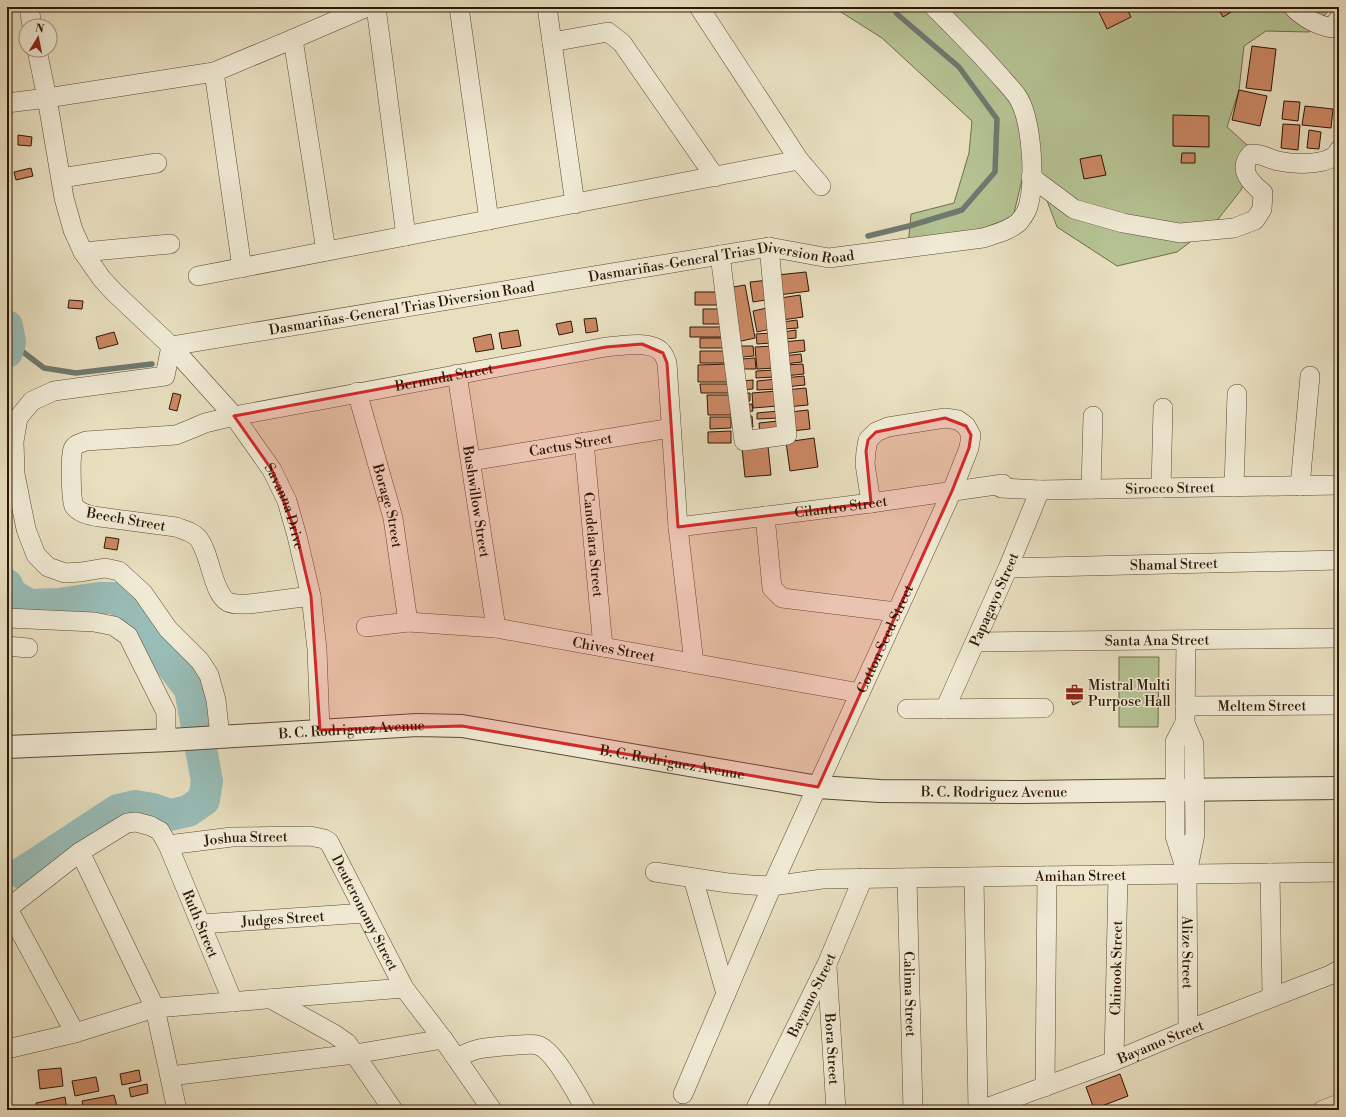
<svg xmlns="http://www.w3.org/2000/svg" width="1346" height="1117" font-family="'Libre Bodoni',serif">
<rect width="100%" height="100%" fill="#e8dfbf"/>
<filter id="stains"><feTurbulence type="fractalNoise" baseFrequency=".005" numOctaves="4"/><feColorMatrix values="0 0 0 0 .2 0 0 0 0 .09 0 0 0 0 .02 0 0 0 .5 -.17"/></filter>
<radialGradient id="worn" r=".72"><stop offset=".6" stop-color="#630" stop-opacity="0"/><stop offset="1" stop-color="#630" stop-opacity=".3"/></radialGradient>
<!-- green -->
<path fill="#b5c293" stroke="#726c4c" d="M833 7H1332L1309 32 1266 31 1244 46 1239 90 1227 127 1256 153 1241 190 1215 223 1177 252 1117 266 1057 227 1043 190 1022 180 1013 217 960 237 908 247 911 214 954 203 969 153 972 121 882 38Z
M1119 657H1159L1158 727H1119Z"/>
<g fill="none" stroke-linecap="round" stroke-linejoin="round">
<!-- stream -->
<path stroke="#6e7a70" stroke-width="5.5" d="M868 236 909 226 962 210 995 172 997 119 959 67 897 14 893 7
M10 342 44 368 76 373 152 364"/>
<!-- river -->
<path stroke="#98bcb7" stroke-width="32" d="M7 326 10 342 7 352
M7 585 11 594 29 605 58 604 99 598H118L135 618 190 689 207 781 204 800 188 811 170 815 153 809 135 806 118 810 22 873"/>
</g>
<!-- building -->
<path fill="#cb8865" stroke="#2e1705" d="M1100 7H1126L1131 17 1107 29 1097 8Z
M1217 7H1239L1223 17Z
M1252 46 1276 49 1271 91 1246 88Z
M1239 90 1267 96 1260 126 1232 120Z
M1284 101 1300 102 1298 121 1282 119Z
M1305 106 1333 109 1331 128 1302 125Z
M1173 115 1209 116V147L1173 146Z
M1283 124 1300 125 1298 150 1281 148Z
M1309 130 1321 132 1319 149 1307 148Z
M18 135 32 137 31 146 18 145Z
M1182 153H1195V163H1181Z
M1101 155 1106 175 1084 179 1080 159Z
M31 168 33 176 16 180 14 172Z
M806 272 809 291 779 295 777 275Z
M769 280 772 299 753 302 750 282Z
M745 285 755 338 737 342 727 288Z
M695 292H722V305H695Z
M800 295 803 317 782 320 780 298Z
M69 300 83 301 82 309 68 308Z
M767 308 771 329 757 332 753 311Z
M703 309H723V324H703Z
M596 318 598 331 586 333 584 319Z
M797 320 798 328 783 329 782 322Z
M571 321 573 332 559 335 556 324Z
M690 327H723L724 337H690Z
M518 330 521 346 502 349 499 333Z
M796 330V338L784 339 783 332Z
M114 332 118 344 99 349 96 337Z
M771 333V343L757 344 756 334Z
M491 334 494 349 476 352 473 338Z
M700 338H724V348H700Z
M804 340 805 351 784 354 782 342Z
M741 346H753L754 356 742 357Z
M773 346 775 368 757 369 755 347Z
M700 351H725V363H700Z
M801 354 802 362 783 364V356Z
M755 358 756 369H743L742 359Z
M729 364V382H698V365Z
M803 364 804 374 785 376 784 365Z
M775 370V377L756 378V371Z
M804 376 805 385 785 387 784 378Z
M777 379 778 389 757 390V381Z
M753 380V389L740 390V381Z
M700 384H729V393H701Z
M806 388 808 405 787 407 785 390Z
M777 391 778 406 753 408 752 393Z
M173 393 181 395 177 411 169 409Z
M742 393H750V401H742Z
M707 395H730L731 415H708Z
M752 404 753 411 742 412V405Z
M808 410 810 429 792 431 790 412Z
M779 411V418L757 419V413Z
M752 416 753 427 745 428 744 417Z
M710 417H731V428L710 429Z
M778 421 779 433 760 434 759 423Z
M731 431V443H708V432Z
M814 438 818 467 790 471 786 442Z
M768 446 771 475 745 477 742 448Z
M106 537 119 539 117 550 104 548Z
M1077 687 1083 700 1073 705 1067 691Z
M61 1068 63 1086 40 1089 38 1070Z
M139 1070 141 1081 122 1085 120 1074Z
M1120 1074 1128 1096 1094 1109 1086 1087Z
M96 1077 99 1091 75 1096 72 1081Z
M147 1084 148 1093 131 1097 129 1088Z
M114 1095 118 1110H82L84 1109 82 1101Z
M65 1097 67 1110H37L36 1103Z"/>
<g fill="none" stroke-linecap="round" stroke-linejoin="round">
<defs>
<g id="minor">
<path d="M29 7 32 26"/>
<path d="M376 7 406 236"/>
<path d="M459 7 489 220"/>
<path d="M547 7 575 204"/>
<path d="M699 7 799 160 821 186"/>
<path d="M1293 7C1302 17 1317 25 1331 28L1339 19"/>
<path d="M552 42 608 32 622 43 715 177"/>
<path id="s1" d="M214 72 47 98 64 198 73 230 83 252 102 279 114 292 171 346 234 416 272 470 287 501 297 536 311 596 317 649 320 730"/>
<path d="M7 103 47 98 37 50"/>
<path d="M1031 177 1074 209 1123 223 1180 233 1234 228 1255 220 1262 209 1263 193C1251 183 1237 170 1251 154 1265 154 1265 158 1278 161 1293 164 1331 167 1339 150"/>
<path d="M61 178 157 163"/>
<path d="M326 251 293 39 367 7"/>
<path d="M83 252 170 244"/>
<path d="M720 255 744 441 787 435 769 247"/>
<path d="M242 268 214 72 293 39"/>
<path d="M198 276 799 160"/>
<path id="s2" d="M457 374 496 628"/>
<path id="s3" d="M357 392 393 518 408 622"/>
<path id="s4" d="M584 442 603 647"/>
<path id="s5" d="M471 461 671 428"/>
<path d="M1300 486 1310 376"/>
<path d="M1234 487 1237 394"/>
<path id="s6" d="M1001 488 1040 490 1339 485"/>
<path d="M1161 488 1163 408"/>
<path d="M1091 489 1093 416"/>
<path d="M765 516 772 588 782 598 896 612"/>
<path id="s7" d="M678 527 871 503 1003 484"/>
<path id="s8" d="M1008 568 1339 560"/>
<path id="s9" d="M311 596 249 604C242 604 234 605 228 602 212 593 211 554 198 538 193 532 184 530 176 527L100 517C91 516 80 514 74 506 71 499 70 456 73 449 75 444 81 443 86 441L176 435 191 429 205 423 234 416 606 347C621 346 654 339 663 354 665 357 666 360 667 363L678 527 694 663"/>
<path d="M7 618 94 622 114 626 128 636 166 712V740"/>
<path id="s10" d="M366 627 408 622 496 628 860 693"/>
<path id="s11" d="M1186 640 1185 723 1194 744 1195 834 1187 874 1188 1030"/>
<path id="s12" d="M976 642 1339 638"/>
<path d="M7 646 28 648"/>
<path id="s13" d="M1185 706 1339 705"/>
<path d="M907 709 1044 708"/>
<path id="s14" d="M945 709 1008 568 1040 490"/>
<path d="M1185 723 1175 742V836L1186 871"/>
<path id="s15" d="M220 736 216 700 209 675 200 661 168 629 143 593 119 571 105 568 81 572 65 573 48 567 36 555 26 529 15 474 14 441 18 418 32 401 54 391 165 376 171 346 769 247 829 258 983 238C995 234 1009 231 1019 222 1023 217 1028 210 1029 203 1035 178 1032 118 1017 96 1012 89 1005 82 999 75 978 51 956 29 934 7"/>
<path id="s16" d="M168 845 232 837 310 836 324 839 329 842 404 988 443 1039 492 1110"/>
<path id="s17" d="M655 872 728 883 751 885 772 886 822 879 1339 872"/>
<path d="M1270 873 1272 996"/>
<path d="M974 877 978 1110"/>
<path d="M693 878 726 994"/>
<path id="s18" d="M907 878 913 1110"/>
<path d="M7 907 75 1033"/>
<path id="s19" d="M7 909 80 852 127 823 136 822 151 826 160 831 168 845 233 1002"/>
<path id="s20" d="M201 924 365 913"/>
<path id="s21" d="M827 966 836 1110"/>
<path d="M271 999 334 1034 347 1043 393 1110"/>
<path d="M7 1049 75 1033 155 1008 80 852"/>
<path d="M457 1058C475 1048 483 1048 503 1046 511 1046 531 1043 537 1045 554 1049 577 1095 586 1110"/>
<path id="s22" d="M1114 1061 1118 875"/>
<path d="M170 1076 355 1054 443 1039"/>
<path d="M1045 1087 1047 876"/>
<path id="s23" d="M683 1094 772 886 952 491 969 448 971 435 966 426 958 420 945 418 888 427 876 432 868 440 866 451 865 464 871 503"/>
<path d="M177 1110 155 1008 404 988"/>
<path id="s24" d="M755 1110 827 964 863 878"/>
<path id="s25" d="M981 1110 1114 1061 1188 1030 1330 975 1339 970"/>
<path d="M1323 1110 1339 1104"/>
</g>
<g id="tertiary">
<path id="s26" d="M7 747 170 740 417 725 462 726 818 787 880 791 1022 792 1339 788"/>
</g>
</defs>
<!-- minor casing -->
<use href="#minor" stroke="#5c4934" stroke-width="20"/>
<!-- tertiary casing -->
<use href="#tertiary" stroke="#5c4934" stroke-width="24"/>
<!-- minor -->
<use href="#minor" stroke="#f0ead5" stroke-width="19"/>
<!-- tertiary -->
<use href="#tertiary" stroke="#f0ead5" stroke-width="22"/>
</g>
<!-- marked area -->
<path fill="#d62828" fill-opacity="0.2" stroke="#d62828" stroke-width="3" stroke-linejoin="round" d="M642 344 663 353 667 363 678 527 871 503 866 451 868 440 876 432 945 418 966 426 971 435 969 448 952 491 818 787 462 726 320 730 311 596 297 536 272 470 234 416 606 347Z"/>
<!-- icons -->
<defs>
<symbol id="office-bare" viewBox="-9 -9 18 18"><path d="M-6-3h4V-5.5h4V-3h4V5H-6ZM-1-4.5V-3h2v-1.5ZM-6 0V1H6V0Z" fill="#8f2418" stroke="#f0ead5" stroke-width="2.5" paint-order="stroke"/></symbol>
</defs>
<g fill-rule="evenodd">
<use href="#office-bare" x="1062" y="680" width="25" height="25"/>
</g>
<g text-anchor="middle" stroke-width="3" stroke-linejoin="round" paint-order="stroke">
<!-- street labels -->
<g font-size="14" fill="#2e1705" stroke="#f0ead5">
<text dy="5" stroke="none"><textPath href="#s15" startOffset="1177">Dasmariñas-General Trias Diversion Road</textPath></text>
<text dy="5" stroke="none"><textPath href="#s15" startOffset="853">Dasmariñas-General Trias Diversion Road</textPath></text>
<text dy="5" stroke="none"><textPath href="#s9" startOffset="724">Bermuda Street</textPath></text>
<text dy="5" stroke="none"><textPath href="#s5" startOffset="101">Cactus Street</textPath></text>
<text dy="5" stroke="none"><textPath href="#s6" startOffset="169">Sirocco Street</textPath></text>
<text dy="5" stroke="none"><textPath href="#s2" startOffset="129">Bushwillow Street</textPath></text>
<text dy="5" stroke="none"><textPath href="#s1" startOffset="656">Savanna Drive</textPath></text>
<text dy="5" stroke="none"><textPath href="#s3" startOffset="118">Borage Street</textPath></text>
<text dy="5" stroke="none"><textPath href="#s7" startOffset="164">Cilantro Street</textPath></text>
<text transform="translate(126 519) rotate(10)" y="5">Beech Street</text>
<text dy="5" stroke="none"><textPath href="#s4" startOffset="103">Candelara Street</textPath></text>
<text dy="5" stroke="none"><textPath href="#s8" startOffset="166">Shamal Street</textPath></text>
<text dy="5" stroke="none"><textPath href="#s14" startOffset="120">Papagayo Street</textPath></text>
<text dy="5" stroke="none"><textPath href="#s23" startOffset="498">Cotton Seed Street</textPath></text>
<text dy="5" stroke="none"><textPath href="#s12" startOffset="181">Santa Ana Street</textPath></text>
<text dy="5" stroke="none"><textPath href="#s10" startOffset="250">Chives Street</textPath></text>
<text dy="5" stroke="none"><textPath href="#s13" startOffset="77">Meltem Street</textPath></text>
<text dy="5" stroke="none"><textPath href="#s26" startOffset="345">B. C. Rodriguez Avenue</textPath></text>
<text dy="5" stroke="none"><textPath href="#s26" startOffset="669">B. C. Rodriguez Avenue</textPath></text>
<text dy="5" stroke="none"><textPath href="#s26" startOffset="993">B. C. Rodriguez Avenue</textPath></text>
<text dy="5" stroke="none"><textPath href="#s16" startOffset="78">Joshua Street</textPath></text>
<text dy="5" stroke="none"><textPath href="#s17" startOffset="427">Amihan Street</textPath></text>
<text dy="5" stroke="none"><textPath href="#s16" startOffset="242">Deuteronomy Street</textPath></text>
<text dy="5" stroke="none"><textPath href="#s20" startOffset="82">Judges Street</textPath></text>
<text dy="5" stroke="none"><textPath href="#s19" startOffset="284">Ruth Street</textPath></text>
<text dy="5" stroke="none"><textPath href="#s11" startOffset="315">Alize Street</textPath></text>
<text dy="5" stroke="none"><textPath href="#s22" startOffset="93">Chinook Street</textPath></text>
<text dy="5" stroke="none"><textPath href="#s18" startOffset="116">Calima Street</textPath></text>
<text dy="5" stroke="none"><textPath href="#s24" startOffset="128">Bayamo Street</textPath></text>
<text dy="5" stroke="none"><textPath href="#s25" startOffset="192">Bayamo Street</textPath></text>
<text dy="5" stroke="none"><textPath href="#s21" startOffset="83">Bora Street</textPath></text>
</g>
<!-- poi labels -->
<g font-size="14" fill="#2e1705" stroke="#f0ead5" text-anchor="start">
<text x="1088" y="690">Mistral Multi<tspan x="1088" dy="16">Purpose Hall</tspan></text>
</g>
</g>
<!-- margin -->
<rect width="1346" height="1117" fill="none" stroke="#e8dfbf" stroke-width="24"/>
<rect x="8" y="8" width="1330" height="1101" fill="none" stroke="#2e1705" stroke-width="2"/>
<rect x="12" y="12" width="1322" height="1093" fill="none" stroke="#2e1705"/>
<!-- north arrow -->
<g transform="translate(38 38) rotate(10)"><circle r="19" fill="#f0ead5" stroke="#a29682"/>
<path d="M0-3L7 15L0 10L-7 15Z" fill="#8f2418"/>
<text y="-6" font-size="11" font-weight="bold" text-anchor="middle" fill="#2e1705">N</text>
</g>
<rect width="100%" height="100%" filter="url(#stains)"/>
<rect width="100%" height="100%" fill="url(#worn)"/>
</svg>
